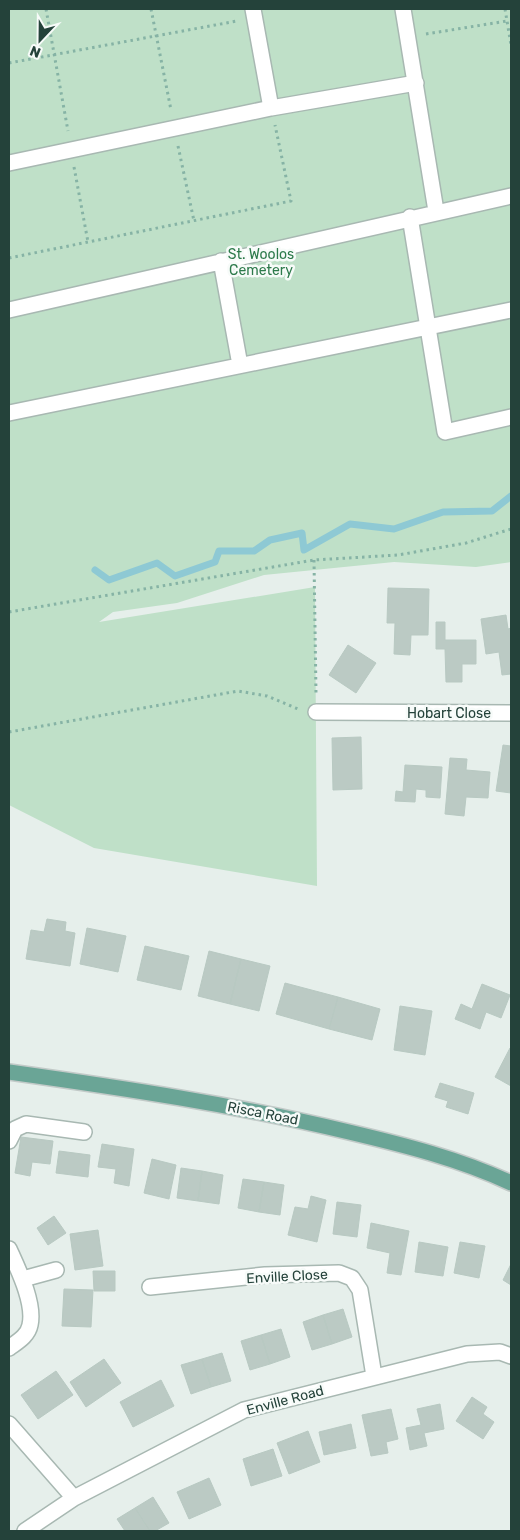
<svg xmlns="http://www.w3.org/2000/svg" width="520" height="1540" font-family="Rubik,sans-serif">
<rect width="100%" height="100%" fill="#e6efeb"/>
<!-- green -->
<path fill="#bfe0c8" d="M9 9H511V562L476 567 394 562 264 575 177 603 113 612 99 622 315 587 317 886 94 848 9 805Z"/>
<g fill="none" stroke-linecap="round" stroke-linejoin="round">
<!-- stream -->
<path stroke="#8ec9d4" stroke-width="7" d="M95 570 109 580 157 563 175 576 215 562 219 551H254L270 540 302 533 304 550 350 524 394 529 443 512 492 511 511 496"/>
</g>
<!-- building -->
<path fill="#bbcac4" stroke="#b8c9c2" d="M388 588 429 589 428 635H411L410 655 394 654 395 623H387Z
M506 615 508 629 511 628V674L502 675 499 652 486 654 481 619Z
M436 622H445V640H476V664H462V682H446L445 649H436Z
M348 645 376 663 356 693 329 675Z
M361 737 362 789 333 790 332 738Z
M503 745 511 746V793L496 791Z
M450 758 467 759 466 770 490 772 488 798 466 797 464 816 445 814Z
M405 765 442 767 440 798 426 797V790L416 789 415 802 395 801 396 791 403 792Z
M47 919 66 922 65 931 75 933 70 966 26 959 31 930 44 932Z
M87 928 126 936 118 972 80 964Z
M145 946 189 956 181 990 137 980Z
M209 951 241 959 230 1004 198 996Z
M241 959 270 966 259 1011 230 1004Z
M285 983 338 997 329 1029 276 1014Z
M482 984 510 995 501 1018 486 1012 480 1029 455 1019 461 1004 472 1009Z
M338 997 380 1009 372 1040 329 1029Z
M400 1006 432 1011 425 1055 394 1050Z
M510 1048 511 1049V1086L495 1077Z
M440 1083 474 1093 468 1114 446 1107 448 1101 435 1097Z
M21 1137 53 1141 50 1164 32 1162 30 1176 15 1173Z
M102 1144 134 1149 129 1186 114 1183 116 1169 98 1167Z
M59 1151 90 1155 88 1177 56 1173Z
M152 1159 176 1165 169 1199 144 1193Z
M181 1168 202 1171 198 1201 177 1198Z
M202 1171 223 1175 219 1204 198 1201Z
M243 1179 264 1182 259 1212 238 1208Z
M264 1182 284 1185 280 1215 259 1212Z
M311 1196 326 1200 317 1242 288 1235 295 1207 308 1209Z
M337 1202 361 1205 357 1237 333 1234Z
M54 1216 66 1233 48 1245 37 1228Z
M371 1223 409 1231 401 1275 387 1273 390 1253 367 1248Z
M98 1230 103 1266 75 1270 70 1234Z
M419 1242 448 1247 443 1276 415 1272Z
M460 1242 485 1246 479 1278 454 1273Z
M511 1264V1285L503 1280Z
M93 1271H115V1291H94Z
M64 1289 93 1290 91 1327 62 1326Z
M343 1309 352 1337 332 1344 323 1315Z
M323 1315 332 1344 312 1350 303 1322Z
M281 1329 290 1357 270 1364 261 1335Z
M261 1335 270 1364 250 1370 241 1341Z
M222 1353 231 1381 211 1387 202 1359Z
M104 1359 121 1383 86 1407 70 1382Z
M202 1359 211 1387 191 1394 181 1365Z
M56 1371 73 1395 38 1419 21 1395Z
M161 1380 174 1406 133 1427 120 1402Z
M472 1397 487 1407 483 1414 494 1422 483 1439 456 1421Z
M440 1404 444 1429 424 1433 427 1446 410 1450 406 1428 421 1425 417 1409Z
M391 1409 398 1439 386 1442 388 1453 371 1456 362 1415Z
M351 1424 356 1448 324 1455 319 1432Z
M308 1431 320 1462 289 1474 277 1443Z
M273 1449 282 1476 251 1486 243 1459Z
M209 1478 221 1505 189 1519 177 1492Z
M153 1497 169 1523 155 1531H150L135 1508Z
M135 1508 150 1531H125L117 1519Z"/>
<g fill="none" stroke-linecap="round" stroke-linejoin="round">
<defs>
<path id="minor" d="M253 9 271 108
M403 9 436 211
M9 163 271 108 416 83
M410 217 445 432 511 417
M221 261 240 365
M9 310 511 196
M9 413 511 310
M316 712 511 713
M9 1141 15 1129 26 1124 84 1132
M9 1249C18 1269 35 1303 30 1325 28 1336 17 1342 9 1348
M23 1279 56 1270
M150 1287 265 1275 339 1273 352 1278 360 1290 374 1376
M9 1424 74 1498
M25 1531 74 1498 244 1410 467 1354 500 1352 511 1356"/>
<path id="major" d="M9 1072C123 1088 237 1105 349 1132 404 1145 460 1159 511 1183"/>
</defs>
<!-- minor casing -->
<use href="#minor" stroke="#a8b8b2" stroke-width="18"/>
<!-- major casing -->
<use href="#major" stroke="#c2cac8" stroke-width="18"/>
<!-- path -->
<path stroke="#86b3a5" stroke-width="3" stroke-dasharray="2.5 4" stroke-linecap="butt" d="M46 9 68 131
M151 9 171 110
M505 9 511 45
M426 34 507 21
M9 63 237 21
M178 146 194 221
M74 167 88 242
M9 258 291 201 275 125
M314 560 316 694
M9 612 314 560 398 555 466 543 511 529
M9 732 238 691 267 696 298 709"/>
<!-- minor -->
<use href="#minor" stroke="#fff" stroke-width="15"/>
<!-- major -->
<use href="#major" stroke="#6aa596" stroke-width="15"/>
</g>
<g text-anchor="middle" stroke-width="5" stroke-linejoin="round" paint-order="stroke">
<!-- park labels -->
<g font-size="14" fill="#2d7a4b" stroke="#f7fbf9">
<text x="261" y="259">St. Woolos<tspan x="261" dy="16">Cemetery</tspan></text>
</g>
<!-- street labels -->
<g font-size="14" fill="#24423a" stroke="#f7fbf9">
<text x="449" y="718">Hobart Close</text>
<text transform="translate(263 1113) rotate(11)" y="5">Risca Road</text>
<text transform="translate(287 1276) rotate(-3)" y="5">Enville Close</text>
<text transform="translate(285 1400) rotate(-15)" y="5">Enville Road</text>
</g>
</g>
<!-- border -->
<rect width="520" height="1540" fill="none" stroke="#24423a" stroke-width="20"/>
<!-- north arrow -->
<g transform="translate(40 40) rotate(202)" stroke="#f7fbf9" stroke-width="4" paint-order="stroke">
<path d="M0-4L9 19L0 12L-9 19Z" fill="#24423a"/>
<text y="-8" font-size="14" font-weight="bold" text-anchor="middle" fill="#24423a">N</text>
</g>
</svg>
